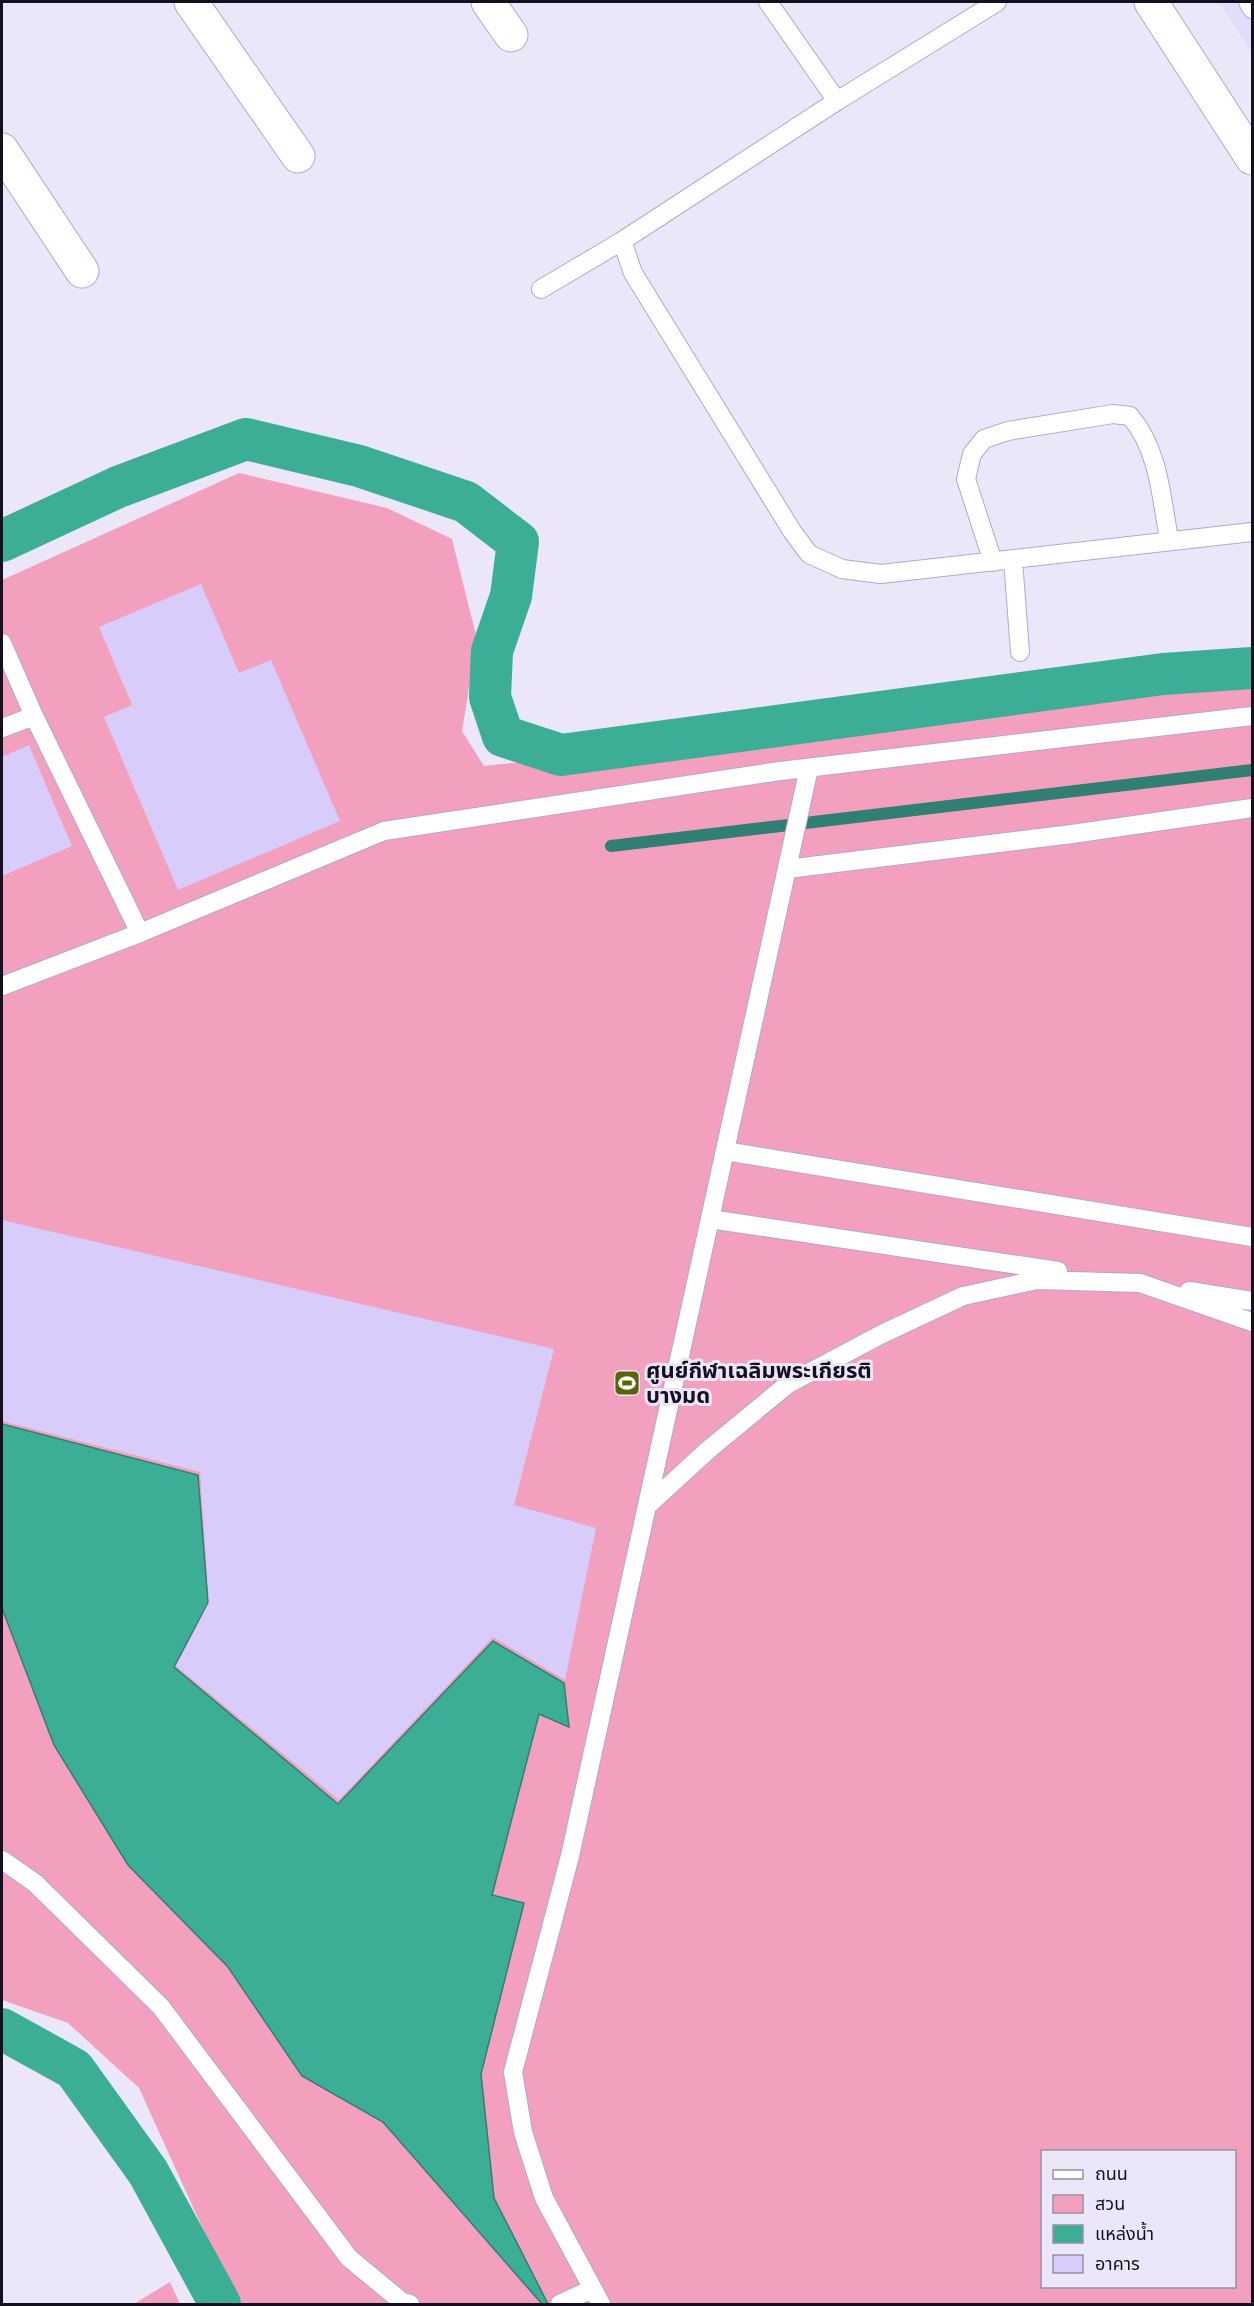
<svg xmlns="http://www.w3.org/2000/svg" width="1254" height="2306" font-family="Figtree,'Noto Sans Thai',sans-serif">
<rect width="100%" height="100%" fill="#ebe7f9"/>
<!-- built -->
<path fill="#e3dcfb" d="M1219 2H1252V54Z"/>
<!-- green -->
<path fill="#f39fbe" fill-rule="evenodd" d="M239 473 387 508 452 539 477 639 462 731 484 766 1252 684V2304H237L139 2088 68 2023 2 2000V580ZM1042 2152H1234V2286H1042Z
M170 2282 180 2304H134Z"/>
<!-- water -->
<path fill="#3dae96" stroke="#317f73" stroke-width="1.5" d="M2 1424 198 1475 208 1603 174 1667 338 1804 493 1641 564 1683 569 1727 539 1714 492 1895 524 1903 481 2074 494 2198 548 2304H542L383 2122 302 2076 228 1967 128 1865 54 1745 2 1608Z"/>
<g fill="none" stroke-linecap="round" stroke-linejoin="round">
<!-- stream -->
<path stroke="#317f73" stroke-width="12" d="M611 846 1252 770"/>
<!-- canal -->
<path stroke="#3dae96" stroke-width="42" d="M2 541 118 487 246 439 359 466 466 502 518 542 511 596 492 651 490 697 503 736 561 755 1163 674 1252 668
M2 2029 74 2069 148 2172 220 2304"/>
</g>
<!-- building -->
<path fill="#d8cdfa" d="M201 584 239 673 271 660 340 821 178 890 104 717 132 705 99 627Z
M29 745 72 846 2 876V757Z
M2 1220 554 1349 514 1505 596 1528 565 1680 493 1637 339 1800 176 1666 209 1602 200 1472 2 1421Z"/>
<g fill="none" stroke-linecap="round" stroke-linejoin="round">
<defs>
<path id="lane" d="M768 2 837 101
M997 2 837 101 622 241 633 273 792 531 809 554 842 569 881 574 1252 532
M1248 2 1252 9
M541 289 622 241
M1013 560 1020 652
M993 562 966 479 972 454 984 439 1008 431 1113 414 1130 416C1159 450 1161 496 1169 539
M2 643 34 716 140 933
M2 728 34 716
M787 869 1072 834 1252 808
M2 986 140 933 384 831 780 771 1252 716
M725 1151 1252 1237
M710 1219 1058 1271
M1189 1291 1252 1301
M647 1506 708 1450 788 1384 882 1334 963 1296 1037 1280 1140 1283 1252 1322
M2 1860 35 1883 161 2007 349 2258 401 2301 410 2304
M560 2304 592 2289
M601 2304 544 2198 523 2132 513 2072 570 1856 809 768"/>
<path id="street" d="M191 2 298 156
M488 2 511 35
M2 150 82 271"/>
<path id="secondary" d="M1151 2 1252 158"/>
</defs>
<!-- lane casing -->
<use href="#lane" stroke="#b2a7d2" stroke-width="20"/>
<!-- street casing -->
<use href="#street" stroke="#b2a7d2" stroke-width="35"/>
<!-- secondary casing -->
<use href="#secondary" stroke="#b2a7d2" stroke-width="35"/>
<!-- lane -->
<use href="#lane" stroke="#fff" stroke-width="18"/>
<!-- street -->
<use href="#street" stroke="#fff" stroke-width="33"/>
<!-- secondary -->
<use href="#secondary" stroke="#fff" stroke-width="33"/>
</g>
<!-- icons -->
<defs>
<symbol id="stadium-square" viewBox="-11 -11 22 22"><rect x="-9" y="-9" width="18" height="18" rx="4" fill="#5a6404" stroke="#ebe7f9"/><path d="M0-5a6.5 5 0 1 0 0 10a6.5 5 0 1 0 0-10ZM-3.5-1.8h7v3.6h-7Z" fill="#fff"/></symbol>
</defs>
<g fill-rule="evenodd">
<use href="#stadium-square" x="612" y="1368" width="30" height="30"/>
</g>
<g text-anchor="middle" stroke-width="6" stroke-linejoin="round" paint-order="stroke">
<!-- poi labels -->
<g font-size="22" font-weight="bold" fill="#151020" stroke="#ebe7f9" text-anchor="start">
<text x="646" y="1378">ศูนย์กีฬาเฉลิมพระเกียรติ<tspan x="646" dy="25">บางมด</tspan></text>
</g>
</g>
<!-- border -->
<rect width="1254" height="2306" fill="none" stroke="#151020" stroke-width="6"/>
<!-- legend -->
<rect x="1041" y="2150" width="195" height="138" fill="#ebe7f9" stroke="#9591a2" stroke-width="1.5"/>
<rect x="1053" y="2170" width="30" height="9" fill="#ffffff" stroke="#9591a2" stroke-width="1.5"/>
<text x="1095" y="2180" font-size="18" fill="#151020">ถนน</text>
<rect x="1053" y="2195" width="30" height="18" fill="#f39fbe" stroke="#9591a2" stroke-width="1.5"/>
<text x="1095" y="2210" font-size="18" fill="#151020">สวน</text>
<rect x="1053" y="2225" width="30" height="18" fill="#3dae96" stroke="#9591a2" stroke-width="1.5"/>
<text x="1095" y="2240" font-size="18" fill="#151020">แหล่งน้ำ</text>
<rect x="1053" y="2255" width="30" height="18" fill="#d8cdfa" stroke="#9591a2" stroke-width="1.5"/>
<text x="1095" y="2270" font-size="18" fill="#151020">อาคาร</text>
</svg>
